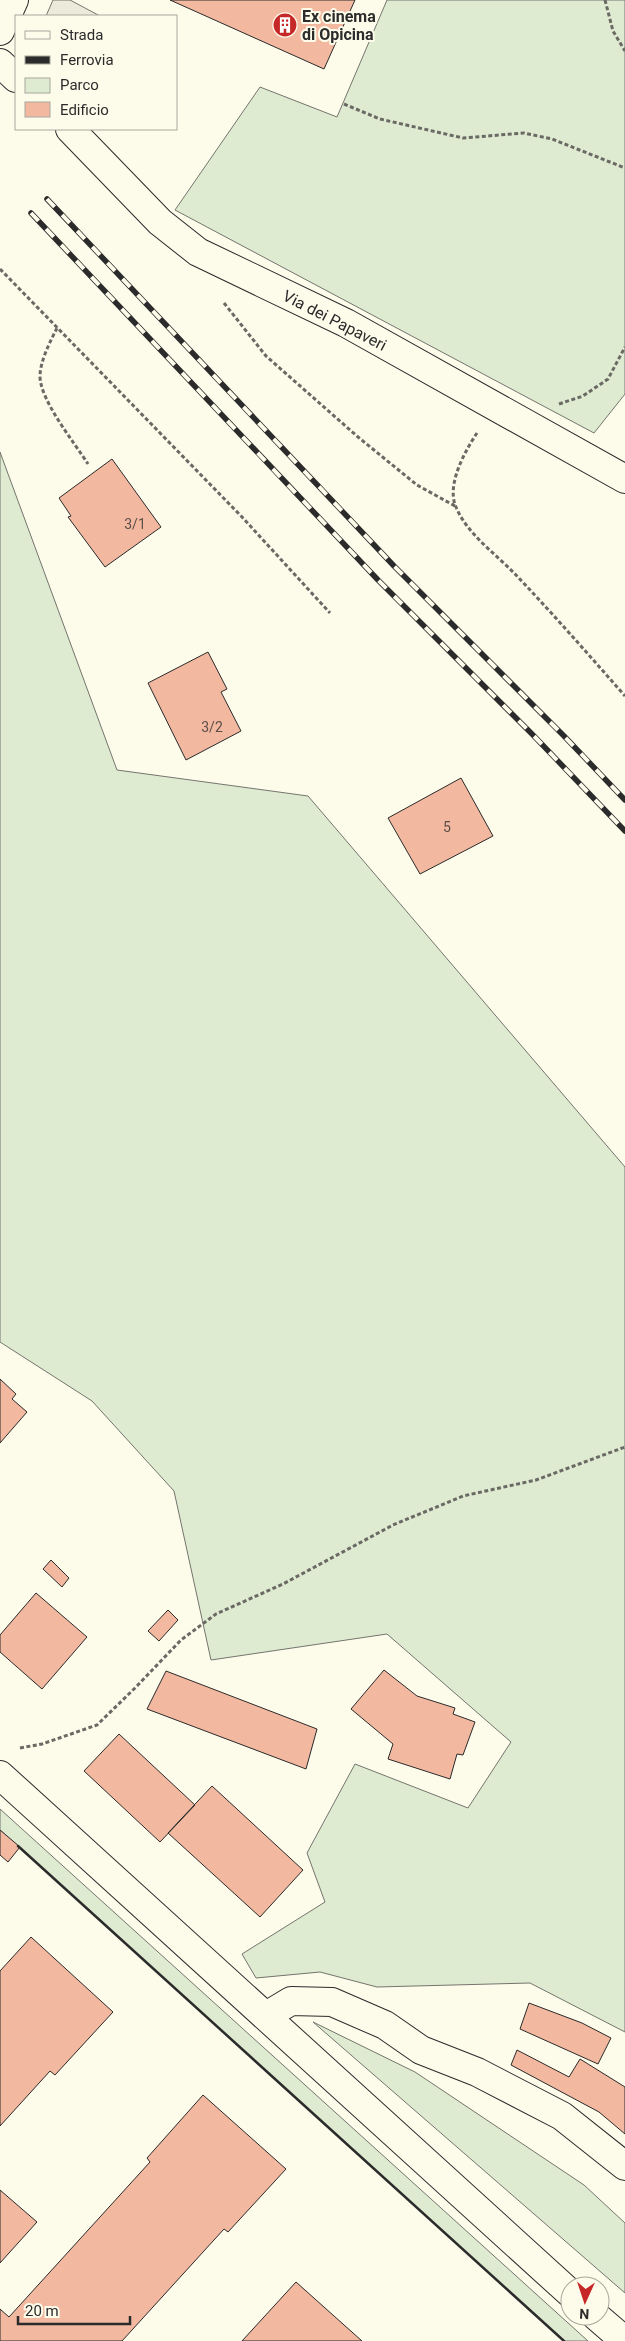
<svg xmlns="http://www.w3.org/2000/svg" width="625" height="2341" font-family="Roboto,sans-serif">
<rect width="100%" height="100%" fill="#fdfbea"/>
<!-- green -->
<path fill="#deebd1" stroke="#74746e" d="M387 0H625V394L594 433 175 210 260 87 337 117Z
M0 452 117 770 308 796 625 1167V2032L530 1983 377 1987 320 1972 256 1978 242 1954 325 1902 307 1853 355 1764 468 1808 511 1742 387 1634 211 1660 174 1491 92 1401 0 1342Z
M0 1809 588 2341H564L0 1830Z
M313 2022 415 2072 584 2185 625 2223V2293Z"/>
<!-- parking -->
<path fill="#eceadb" stroke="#74746e" d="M53 0H70L100 16H46Z"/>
<!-- building -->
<path fill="#f2b8a0" stroke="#2b2b2b" d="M170 0H355L324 69Z
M112 459 161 527 105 567 68 517 71 516 59 498Z
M208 652 227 689 221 692 241 731 186 760 148 683Z
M461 778 493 836 420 874 388 818Z
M0 1379 16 1394 12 1399 27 1412 0 1443Z
M51 1560 69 1578 62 1587 43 1569Z
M36 1593 87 1637 42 1689 0 1652V1635Z
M168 1610 178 1620 159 1641 148 1631Z
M384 1670 417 1696 455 1708 453 1714 475 1722 463 1755 457 1754 450 1779 388 1759 393 1744 351 1709Z
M166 1671 317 1729 306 1769 147 1709Z
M119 1734 195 1805 160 1842 84 1771Z
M212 1786 303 1870 260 1917 168 1833Z
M0 1830 20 1847 8 1862 0 1855Z
M31 1937 113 2012 55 2075 50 2071 0 2126V1971Z
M529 2003 582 2023 611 2038 598 2064 520 2029Z
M517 2050 569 2077 580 2059 625 2087V2134L599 2112 511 2065Z
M203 2095 286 2169 228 2232 224 2229 122 2341H0V2309L9 2317 150 2162 147 2158Z
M0 2190 37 2222 0 2263Z
M296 2282 362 2341H242Z"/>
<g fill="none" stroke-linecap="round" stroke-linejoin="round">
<defs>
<path id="street" d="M0 31 14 0
M0 63 16 78
M70 129 160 222 198 252 346 323 625 479
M266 2016 291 2001 332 2002 385 2025 421 2050 477 2072 562 2116 625 2166"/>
<path id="secondary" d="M0 1775 570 2293
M596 2316 625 2341"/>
</defs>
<!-- street casing -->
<use href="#street" stroke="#2b2b2b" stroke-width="30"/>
<!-- secondary casing -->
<use href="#secondary" stroke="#2b2b2b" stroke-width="30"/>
<!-- path -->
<path stroke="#6a6964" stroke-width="3" stroke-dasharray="4 2.5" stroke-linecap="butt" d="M605 0 613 31 625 51
M344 104 380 119 463 138 524 133 552 139 625 168
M0 269 242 517 330 613
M224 303 266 356 358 437 417 485 455 506
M57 328C50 342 41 359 40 375 39 399 74 442 88 464
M559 404 583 396 608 379 625 347
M477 433C465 451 446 485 456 507 467 534 496 554 516 575 553 614 589 655 625 696
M20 1748 42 1744 97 1725 135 1688 181 1640 216 1614 283 1584 393 1525 463 1496 536 1480 625 1447"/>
<!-- street -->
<use href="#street" stroke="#fdfbea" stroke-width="28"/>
<!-- secondary -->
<use href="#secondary" stroke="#fdfbea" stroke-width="28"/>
<defs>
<path id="rail" d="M47 199 394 566 564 736 625 800
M31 213 378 580 533 735 625 831"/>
</defs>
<!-- rail casing -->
<use href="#rail" stroke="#2b2b2b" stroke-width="5.5"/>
<!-- rail -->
<use href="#rail" stroke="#fdfbea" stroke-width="4" stroke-dasharray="11" stroke-linecap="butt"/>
<!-- wall -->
<path stroke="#2b2b2b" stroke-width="2.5" d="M18 1846 564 2341"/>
</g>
<!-- icons -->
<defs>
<symbol id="building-disc" viewBox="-11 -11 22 22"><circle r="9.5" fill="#c62828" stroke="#fdfbea"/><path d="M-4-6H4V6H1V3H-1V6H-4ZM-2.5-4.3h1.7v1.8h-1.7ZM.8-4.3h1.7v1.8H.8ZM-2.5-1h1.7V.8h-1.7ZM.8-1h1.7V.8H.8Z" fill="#fff"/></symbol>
</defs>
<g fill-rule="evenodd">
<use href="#building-disc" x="271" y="11" width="28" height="28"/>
</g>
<g text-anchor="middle" stroke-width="4" stroke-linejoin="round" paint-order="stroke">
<!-- number labels -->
<g font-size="14" fill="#5d4e48">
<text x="135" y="529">3/1</text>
<text x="212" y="732">3/2</text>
<text x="447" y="832">5</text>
</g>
<!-- poi labels -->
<g font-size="16" font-weight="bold" fill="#2b2b2b" stroke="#fdfbea" text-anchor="start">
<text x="302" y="22">Ex cinema<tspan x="302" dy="18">di Opicina</tspan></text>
</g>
<!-- street labels -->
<g font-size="16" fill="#2b2b2b" stroke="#fdfbea">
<text transform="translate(335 320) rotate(27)" y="6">Via dei Papaveri</text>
</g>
</g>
<!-- legend -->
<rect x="15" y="15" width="162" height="115" fill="#fdfbea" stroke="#a9a89e"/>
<rect x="25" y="31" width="25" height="8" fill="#fdfbea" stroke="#a9a89e"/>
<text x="60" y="40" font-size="15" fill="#2b2b2b">Strada</text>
<rect x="25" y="56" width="25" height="8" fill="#2b2b2b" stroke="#a9a89e"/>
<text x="60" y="65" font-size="15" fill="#2b2b2b">Ferrovia</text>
<rect x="25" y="78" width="25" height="15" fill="#deebd1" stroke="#a9a89e"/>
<text x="60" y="90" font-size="15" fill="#2b2b2b">Parco</text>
<rect x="25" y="102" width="25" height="15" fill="#f2b8a0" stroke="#a9a89e"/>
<text x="60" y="115" font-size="15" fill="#2b2b2b">Edificio</text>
<!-- north arrow -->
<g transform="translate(585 2301) rotate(183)"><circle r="24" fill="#fdfbea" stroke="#a9a89e"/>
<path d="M0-4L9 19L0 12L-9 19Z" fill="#c62828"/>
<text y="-8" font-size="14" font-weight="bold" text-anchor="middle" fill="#2b2b2b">N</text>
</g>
<!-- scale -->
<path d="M18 2316v8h112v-8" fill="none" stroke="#2b2b2b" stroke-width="2.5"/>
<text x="25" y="2316" font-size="15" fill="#2b2b2b" stroke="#fdfbea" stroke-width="4" paint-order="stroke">20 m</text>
</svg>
